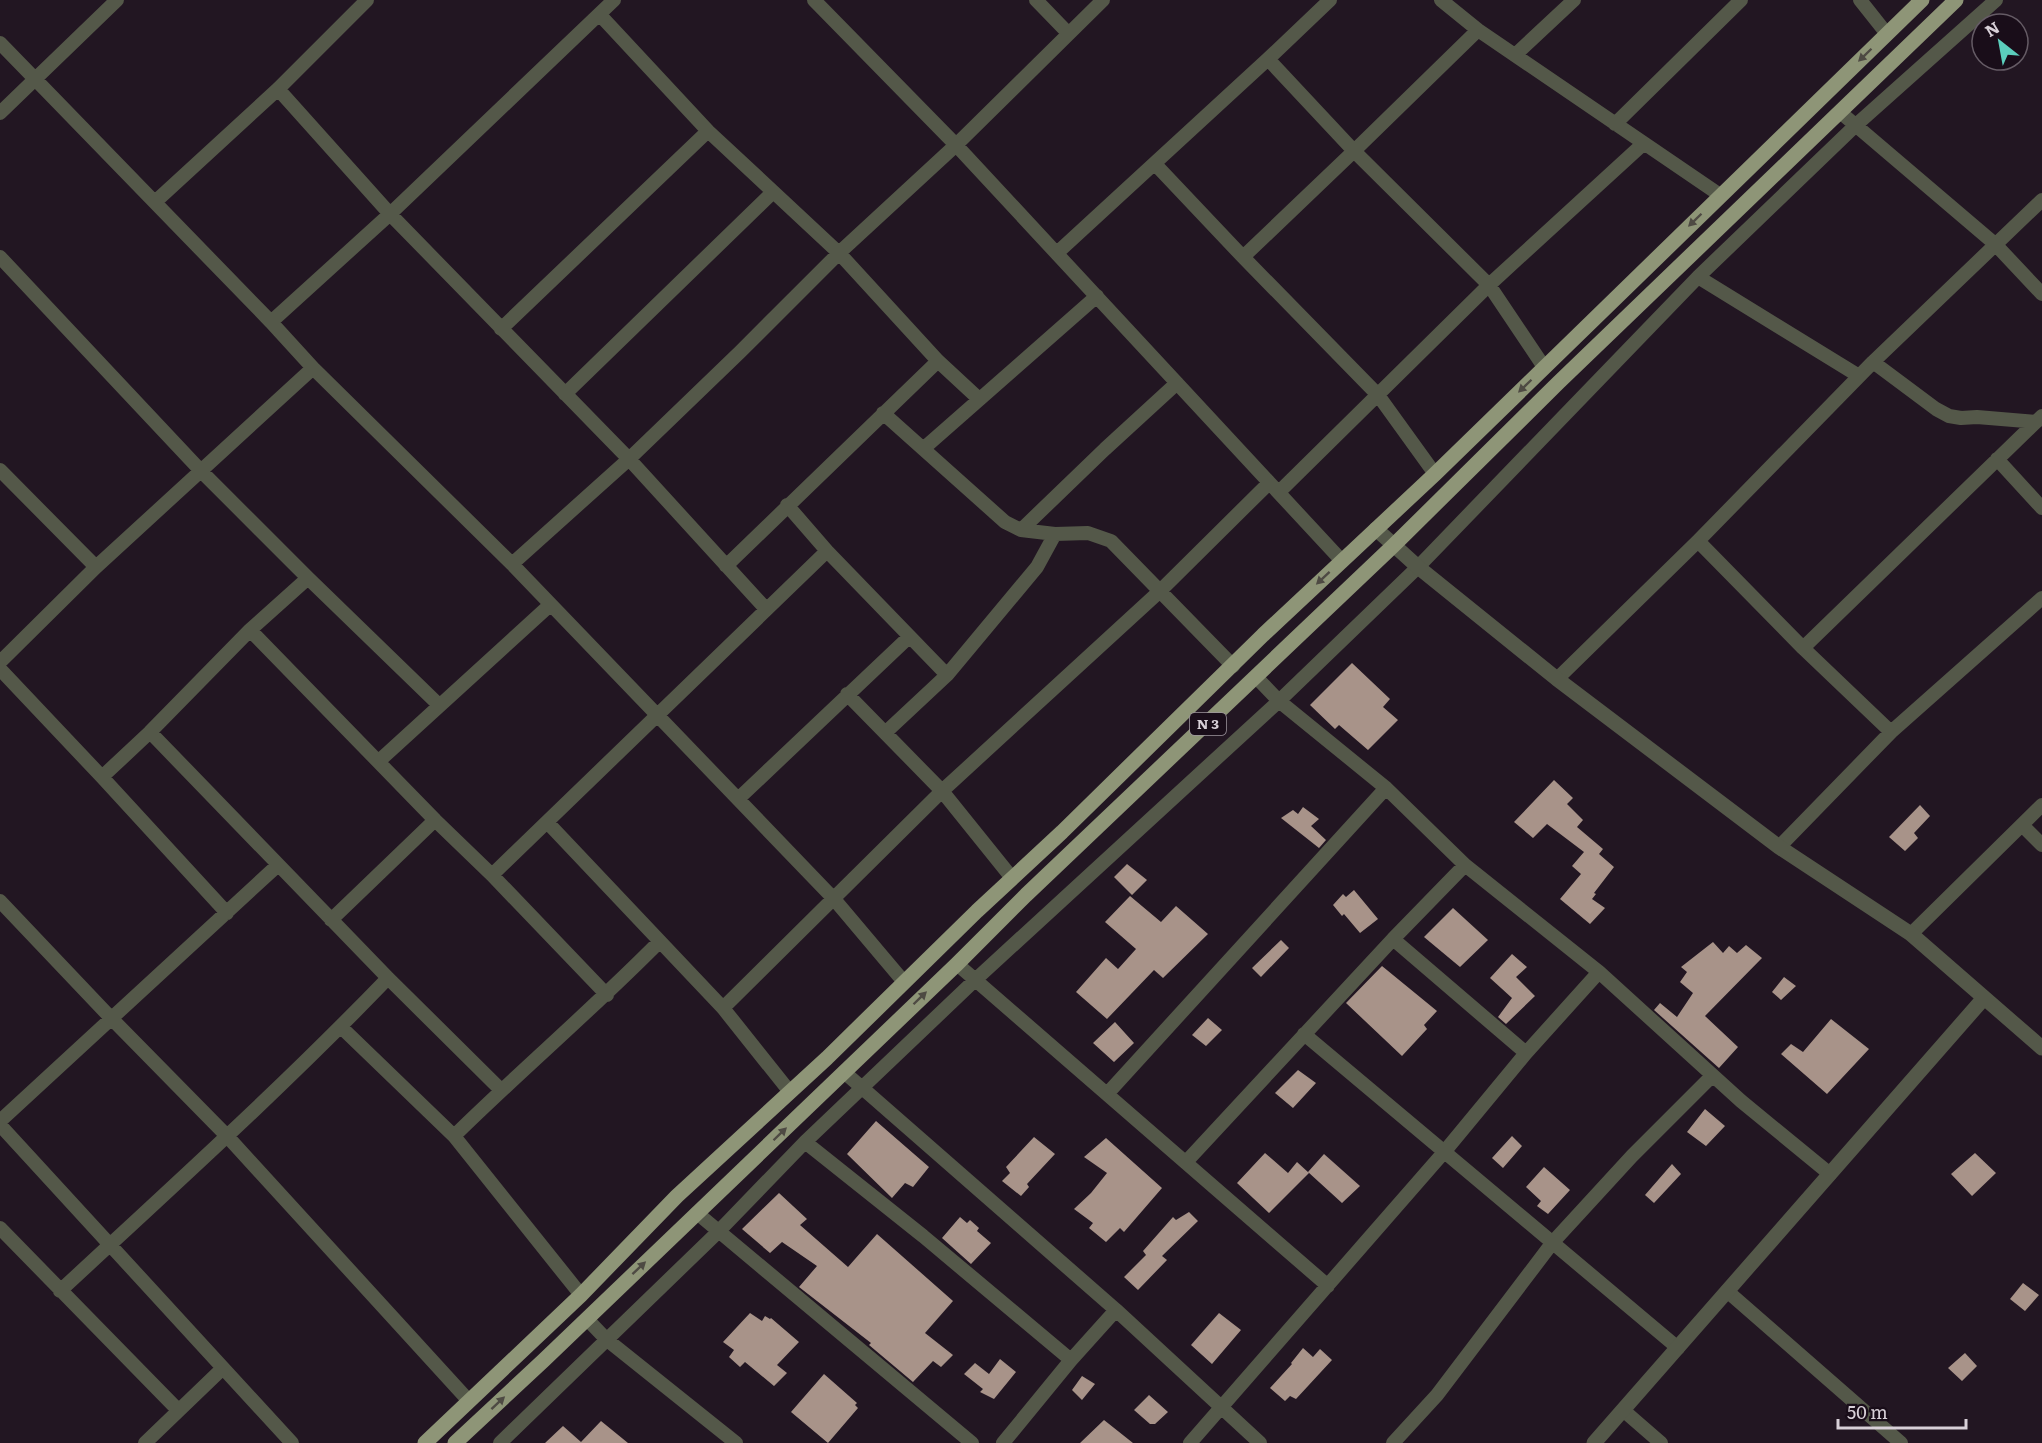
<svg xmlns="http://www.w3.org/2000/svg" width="2042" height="1443" font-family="Literata,serif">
<rect width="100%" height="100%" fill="#221622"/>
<!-- building -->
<path fill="#a89389" d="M1352 663 1390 699 1383 707 1398 720 1368 750 1339 725 1335 729 1310 705Z
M1554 780 1573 798 1567 804 1583 820 1577 827 1603 849 1599 854 1614 867 1594 893 1596 894 1592 899 1605 908 1590 924 1560 899 1581 874 1572 866 1584 852 1547 824 1533 838 1514 822Z
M1920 805 1930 816 1914 833 1918 838 1905 851 1889 837Z
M1303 807 1319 819 1311 826 1326 840 1319 848 1281 818 1293 810 1298 814Z
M1127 864 1147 880 1132 895 1114 877Z
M1354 890 1378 919 1360 933 1344 914 1342 916 1333 905 1343 894 1346 897Z
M1130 896 1161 922 1176 906 1208 934 1163 978 1154 970 1107 1019 1076 992 1106 958 1118 969 1136 949 1105 922Z
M1453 908 1488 940 1460 967 1424 937Z
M1281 940 1289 948 1261 977 1252 968Z
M1713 942 1723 953 1729 946 1737 953 1746 945 1762 958 1705 1016 1738 1047 1719 1068 1654 1010 1660 1003 1677 1017 1693 993 1680 982 1687 972 1681 967Z
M1512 954 1527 967 1516 977 1535 996 1506 1024 1498 1017 1512 998 1490 978Z
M1382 966 1437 1011 1424 1025 1427 1029 1402 1056 1346 1003Z
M1784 977 1796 986 1781 1000 1772 992Z
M1208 1018 1222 1030 1206 1046 1192 1035Z
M1831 1019 1869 1049 1827 1094 1781 1054 1791 1044 1803 1052Z
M1115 1022 1134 1043 1114 1062 1093 1043Z
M1298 1070 1316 1083 1293 1108 1275 1093Z
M1705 1109 1725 1126 1706 1146 1687 1132Z
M876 1121 929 1167 913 1187 905 1183 892 1198 847 1154Z
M1512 1136 1522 1146 1503 1168 1492 1158Z
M1034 1137 1055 1154 1027 1184 1029 1187 1021 1196 1002 1181 1010 1173 1006 1167Z
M1106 1138 1162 1188 1124 1232 1120 1228 1106 1242 1089 1228 1093 1223 1074 1209 1091 1193 1107 1173 1084 1157Z
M1265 1153 1288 1173 1297 1162 1309 1173 1269 1213 1237 1183Z
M1975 1153 1996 1173 1972 1196 1951 1174Z
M1324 1154 1360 1186 1342 1203 1308 1172Z
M1672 1164 1681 1174 1654 1203 1645 1195Z
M1544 1167 1570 1190 1548 1214 1537 1206 1541 1201 1526 1187Z
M779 1193 807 1219 800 1225 848 1267 877 1234 953 1301 925 1333 953 1355 941 1367 933 1361 913 1382 869 1345 871 1343 799 1287 817 1266 782 1242 770 1253 742 1229Z
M1189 1212 1198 1221 1162 1256 1167 1260 1138 1290 1124 1277 1146 1255 1143 1251 1173 1217 1176 1220Z
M960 1217 967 1223 970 1220 979 1228 977 1231 991 1243 971 1264 942 1238Z
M2023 1283 2039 1295 2025 1311 2010 1299Z
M750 1313 762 1321 765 1316 770 1319 771 1318 799 1342 777 1365 787 1373 774 1386 745 1362 740 1367 729 1357 734 1350 723 1342Z
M1219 1313 1241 1330 1212 1364 1191 1345Z
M1303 1348 1313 1357 1320 1349 1332 1360 1296 1399 1290 1396 1285 1401 1270 1388 1292 1364 1291 1363Z
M1965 1353 1977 1366 1962 1381 1948 1368Z
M1000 1359 1016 1372 994 1399 980 1392 983 1389 964 1374 975 1363 989 1374Z
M824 1374 857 1403 855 1405 858 1408 828 1443 791 1412Z
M1082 1376 1095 1384 1082 1400 1072 1390Z
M1149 1395 1168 1412 1155 1424H1150L1134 1410Z
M1104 1420 1133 1443H1080Z
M601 1421 628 1443H545L563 1426 581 1442Z"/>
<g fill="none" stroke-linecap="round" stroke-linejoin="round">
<!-- minor -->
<path stroke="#545849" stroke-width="14" d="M814 0 956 145 1342 561
M1036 0 1068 33
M1441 0 1478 30 1720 195
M1860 0 1887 34
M600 15 708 131 839 253 938 361 979 399
M0 43 271 322 313 368 512 564 834 899 904 982
M1515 55 1574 0
M1268 59 1354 151 1489 285 1544 367
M278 89 390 214 629 459 766 609
M1840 112 1995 244 2042 294
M0 113 117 0
M1615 124 1741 0
M1155 164 1243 257 1378 395 1435 474
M155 202 278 89 367 0
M1057 253 1268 59 1330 0
M0 257 202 472 308 578 439 705
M1243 257 1354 151 1478 30
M1698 277 1859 376
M271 322 390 214 614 0
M501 329 708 131
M1873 362 1936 409 1949 416 1961 418 1977 417 2036 422
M565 394 773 192
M883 413 1005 522 1021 530 1055 534 1088 533 1111 541 1233 666
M923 449 1097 296
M1997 459 2042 508
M0 470 96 567
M1279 492 1489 285 1643 144
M787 505 827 551 947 675
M1021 530 1105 449 1177 383
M1698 541 1803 648 1891 732
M512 564 629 459 740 352 839 253 956 145 1103 0
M726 566 938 361
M250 630 435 820 492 875 607 995
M1803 648 2042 416
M0 662 96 567 313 368
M0 669 102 777 227 913
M1256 677 1279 701 1386 788 1465 865 1599 972 1741 1101 1830 1174
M1557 679 1698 541 1873 362 2042 200
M847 694 942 791 1012 878
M150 732 388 978 501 1090
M886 732 947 675 1037 567 1055 534
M379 761 550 605
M102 777 150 732 250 630 308 578
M738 799 909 637
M547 822 723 1008 790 1092
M2022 825 2042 845
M1779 847 1891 732 2042 598
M492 875 827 551
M0 901 111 1018 227 1136 469 1401
M331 920 435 820
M1911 934 2042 805
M1393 939 1526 1053
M957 964 1328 1286
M723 1008 942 791 1160 591 1269 483
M341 1027 454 1136 581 1295
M1304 1034 1678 1348
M844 1072 1116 1310 1260 1443
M1107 1094 1386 788
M0 1121 278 865
M0 1125 292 1443
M454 1136C521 1070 593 1009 659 942
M805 1142 923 1236 1071 1360
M1186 1162 1393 939 1465 865
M697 1213 972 1443
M0 1228 178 1410
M60 1291C171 1188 283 1087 388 978
M1727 1291 1901 1443
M587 1319 606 1339 736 1443
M1623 1410 1661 1443
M145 1443 223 1368
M500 1443 718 1232 805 1142 974 981 1279 701 1418 567 1698 277 1856 125 1996 0
M1003 1443 1071 1360 1116 1310
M1190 1443 1445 1151 1526 1053 1599 972
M1393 1443 1437 1395 1553 1242 1632 1156 1712 1076"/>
<!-- tertiary -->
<path stroke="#545849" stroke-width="15" d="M1376 529 1418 567 1557 679 1779 847 1911 934 2042 1048
M1594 1443 1984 998"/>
<!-- primary -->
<path stroke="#8e9577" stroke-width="15" d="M425 1443 581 1295 677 1196 827 1058 977 911 1062 832 1263 635 1435 474 1922 0
M455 1443 544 1360 957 964 1026 895 1393 546 1558 383 1956 0"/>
</g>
<!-- one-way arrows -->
<defs><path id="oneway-solid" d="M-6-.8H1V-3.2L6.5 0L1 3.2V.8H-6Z" transform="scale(1.5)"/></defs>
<g fill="#4e4a43">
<use href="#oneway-solid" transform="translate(1865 55) rotate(136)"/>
<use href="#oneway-solid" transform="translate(1695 220) rotate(136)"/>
<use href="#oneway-solid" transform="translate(1525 386) rotate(136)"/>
<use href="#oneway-solid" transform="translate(1323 578) rotate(137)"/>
<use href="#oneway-solid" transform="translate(920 998) rotate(-44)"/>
<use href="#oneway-solid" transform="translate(780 1134) rotate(-44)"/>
<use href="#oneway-solid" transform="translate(639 1268) rotate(-43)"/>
<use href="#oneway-solid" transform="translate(498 1403) rotate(-43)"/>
</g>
<g text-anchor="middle" stroke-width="6" stroke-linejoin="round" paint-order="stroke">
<!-- shield labels -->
<rect fill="#190d19" stroke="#9f969f" stroke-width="1.5" x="1190" y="713" width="36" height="22" rx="4.5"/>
<g font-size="14" font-weight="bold" fill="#d8d0d8">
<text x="1208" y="729">N 3</text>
</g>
</g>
<!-- north arrow -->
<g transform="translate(2000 42) rotate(329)"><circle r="28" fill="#190d19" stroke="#655b65" stroke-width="1.5"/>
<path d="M0-4.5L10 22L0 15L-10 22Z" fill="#5bcebc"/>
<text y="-9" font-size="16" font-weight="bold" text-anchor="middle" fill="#d8d0d8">N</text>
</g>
<!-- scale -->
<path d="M1838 1419v9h128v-9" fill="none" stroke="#d8d0d8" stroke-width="3"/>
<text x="1847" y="1419" font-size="18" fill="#d8d0d8" stroke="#190d19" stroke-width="4.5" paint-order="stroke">50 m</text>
</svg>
